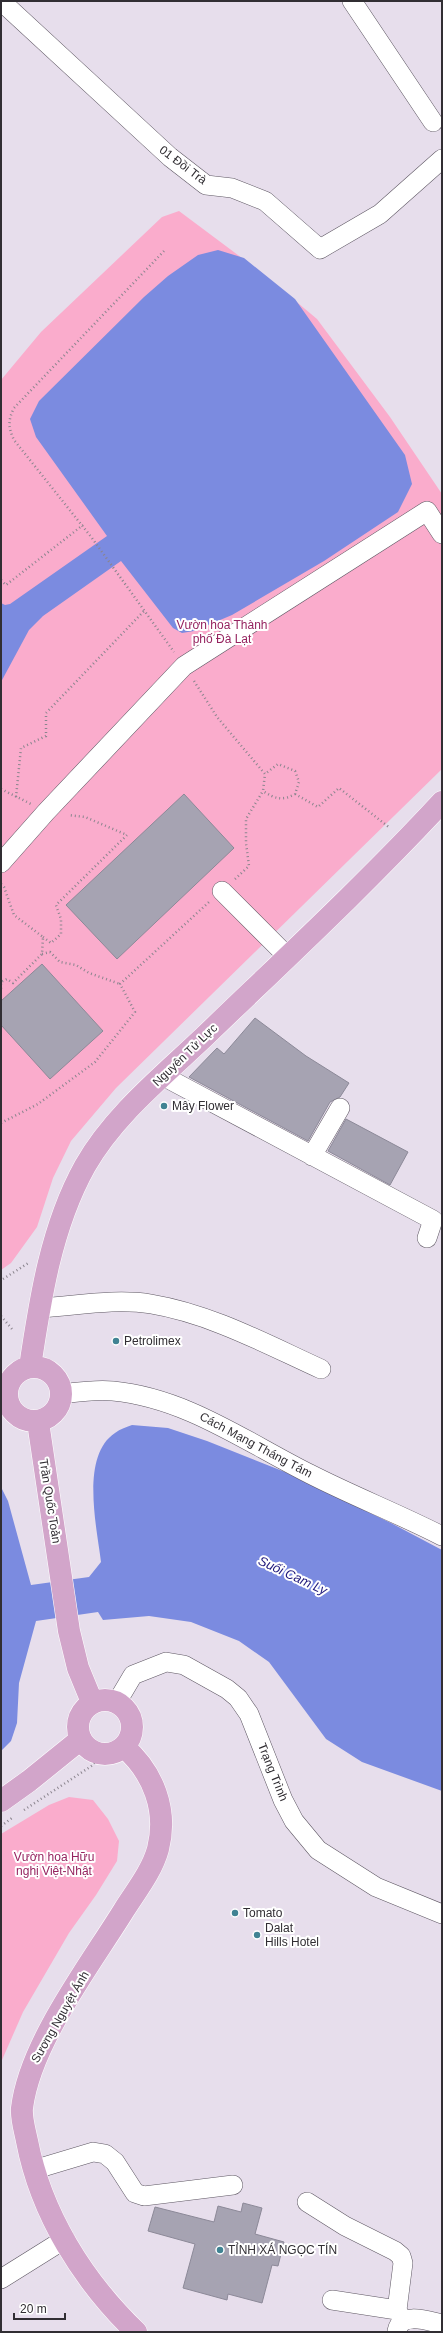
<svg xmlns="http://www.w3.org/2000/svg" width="443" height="2333" font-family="Arial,sans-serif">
<rect width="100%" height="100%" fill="#e7deec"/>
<!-- green -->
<path fill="#faaccc" d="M179 211 262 273 317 319 390 417 442 494V769L116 1088 71 1141 53 1178 37 1227 11 1263 1 1270V380L41 332 162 217Z
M69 1797 93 1800 108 1819 119 1841 117 1861 96 1895 69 1933 23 2012 2 2060 1 2068V1834L49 1805Z"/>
<!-- water -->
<path fill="#7b8be0" d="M218 250 244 258 295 299 405 455 412 484 398 512 324 561 232 615 194 631 182 633 173 628 121 561 43 616 29 630 1 682V603L5 605 10 604 107 536 36 437 30 419 39 401 144 297 168 276 198 255Z
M132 1425 168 1428 207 1441 285 1472 391 1523 442 1550V1791L362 1762 326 1739 269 1662 239 1641 191 1622 149 1616 103 1620 98 1612 36 1621 19 1683 17 1723 11 1741 1 1751V1487L8 1501 31 1585 89 1577 101 1562C97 1528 80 1456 115 1433 120 1429 127 1427 132 1425Z"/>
<!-- building -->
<path fill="#a6a3b2" stroke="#8c8998" d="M184 794 234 848 117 959 66 905Z
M42 964 103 1031 50 1079 1 1025V1001Z
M255 1018 306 1056 349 1083 340 1097 330 1102 308 1141 189 1077 217 1048 224 1054Z
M346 1119 408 1152 390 1185 328 1151Z
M243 2203 262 2208 255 2234 284 2242 278 2266 272 2265 262 2303 228 2294 227 2300 183 2288 195 2244 148 2231 155 2207 214 2222 218 2206 241 2212Z"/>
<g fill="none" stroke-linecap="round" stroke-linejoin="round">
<defs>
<path id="minor" d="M1 1 170 157 206 185 232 188 265 201 320 249 380 214 442 159
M352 1 433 122
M1 863 46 812 184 666 427 511 442 534
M222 891 288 957
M163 1076 433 1220 427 1238
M312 1156 340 1108
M39 1308C75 1306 115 1298 151 1304 211 1314 266 1344 321 1369
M61 1394C78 1392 96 1389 113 1391 186 1398 246 1442 310 1474 353 1496 399 1514 442 1536
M117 1702 133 1675 166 1662 184 1665 227 1689 238 1698 249 1714 283 1800 294 1821 318 1850 376 1887 442 1914
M33 2170 93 2152 105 2154 115 2162 135 2193 144 2196 233 2185
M307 2202 345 2226 395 2251 401 2256 403 2263 397 2310 403 2321
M1 2279 65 2239
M332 2300 397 2310
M397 2331C401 2311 428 2321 442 2324"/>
<path id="major" d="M7 1394a27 27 0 1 1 54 0a27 27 0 1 1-54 0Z
M30 1367C40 1300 51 1227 85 1166 114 1115 163 1076 205 1036 285 959 366 884 442 802
M38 1422 69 1631 78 1668 92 1702
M78 1727a27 27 0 1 1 54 0a27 27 0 1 1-54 0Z
M124 1747C153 1772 168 1810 158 1849 152 1871 136 1891 124 1910 90 1965 30 2043 22 2108 21 2118 25 2131 27 2141 41 2214 83 2281 136 2332
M1 1801 29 1781 81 1739"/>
</defs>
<!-- minor casing -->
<use href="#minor" stroke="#5e5763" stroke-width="20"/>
<!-- major casing -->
<use href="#major" stroke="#fff" stroke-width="23"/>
<!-- path -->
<path stroke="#8b858e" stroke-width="2.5" stroke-dasharray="1 3" stroke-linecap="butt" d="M164 251 14 408C8 420 8 427 14 440L92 538 174 652
M1 580 6 585 83 525
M194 681 217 717 265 774 278 764 295 771 299 782 295 794C283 801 275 799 263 791L265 774
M1 789 31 804
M295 794 318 807 339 788 390 828
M16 797 21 748 46 736V713L144 611
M235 879 249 866 246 843V819L263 791
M1 884 4 887 14 915 43 937 42 954 13 983 7 979 1 982V991
M43 937 51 943 61 934V919L56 905 127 835 85 817 68 815
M42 954 50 952 60 962 76 965 89 973 120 984
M1 1123 38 1104 95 1062 135 1012 120 984 209 902
M3 1279 30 1262
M1 1316 12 1329
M24 1810 93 1765 100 1754
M1 1826 12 1818"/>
<!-- minor -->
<use href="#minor" stroke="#fff" stroke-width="19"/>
<!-- major -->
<use href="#major" stroke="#d2a5ca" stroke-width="22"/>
</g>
<!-- markers -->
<g fill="#408393" stroke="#fff" stroke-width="1.5">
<circle cx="164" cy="1106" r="4"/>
<circle cx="116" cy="1341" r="4"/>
<circle cx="235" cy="1913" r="4"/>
<circle cx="257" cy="1935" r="4"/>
<circle cx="220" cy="2250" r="4"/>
</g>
<g text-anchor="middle" stroke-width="4" stroke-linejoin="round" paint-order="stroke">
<!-- street labels -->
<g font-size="12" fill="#312e33" stroke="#fff">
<text transform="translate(183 165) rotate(37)" y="4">01 Đồi Trà</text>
<text transform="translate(185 1055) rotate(-44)" y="4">Nguyên Tử Lực</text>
<text transform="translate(256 1445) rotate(28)" y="4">Cách Mạng Tháng Tám</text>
<text transform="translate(50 1501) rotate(81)" y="4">Trần Quốc Toản</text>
<text transform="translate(273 1772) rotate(68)" y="4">Trạng Trình</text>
<text transform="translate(60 2017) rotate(-60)" y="4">Sương Nguyệt Ánh</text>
</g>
<!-- park labels -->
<g font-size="12" fill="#95235f" stroke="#fff">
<text x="222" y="629">Vườn hoa Thành<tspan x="222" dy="14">phố Đà Lạt</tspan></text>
<text x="54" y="1861">Vườn hoa Hữu<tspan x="54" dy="14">nghị Việt-Nhật</tspan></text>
</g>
<!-- poi labels -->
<g font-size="12" fill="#312e33" stroke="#fff" text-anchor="start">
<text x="172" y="1110">Mây Flower</text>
<text x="124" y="1345">Petrolimex</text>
<text x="243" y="1917">Tomato</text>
<text x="265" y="1932">Dalat<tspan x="265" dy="14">Hills Hotel</tspan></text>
<text x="228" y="2254">TỈNH XÁ NGỌC TÍN</text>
</g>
<!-- water labels -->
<g font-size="13" font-style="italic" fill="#1f187c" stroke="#fff">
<text transform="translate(293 1575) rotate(25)" y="5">Suối Cam Ly</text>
</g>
</g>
<!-- border -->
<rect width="443" height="2333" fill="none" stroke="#312e33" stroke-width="4"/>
<!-- scale -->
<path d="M14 2313v6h51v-6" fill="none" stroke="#312e33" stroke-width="2"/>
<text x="20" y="2313" font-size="12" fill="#312e33" stroke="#ffffff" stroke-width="3" paint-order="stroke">20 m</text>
</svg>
